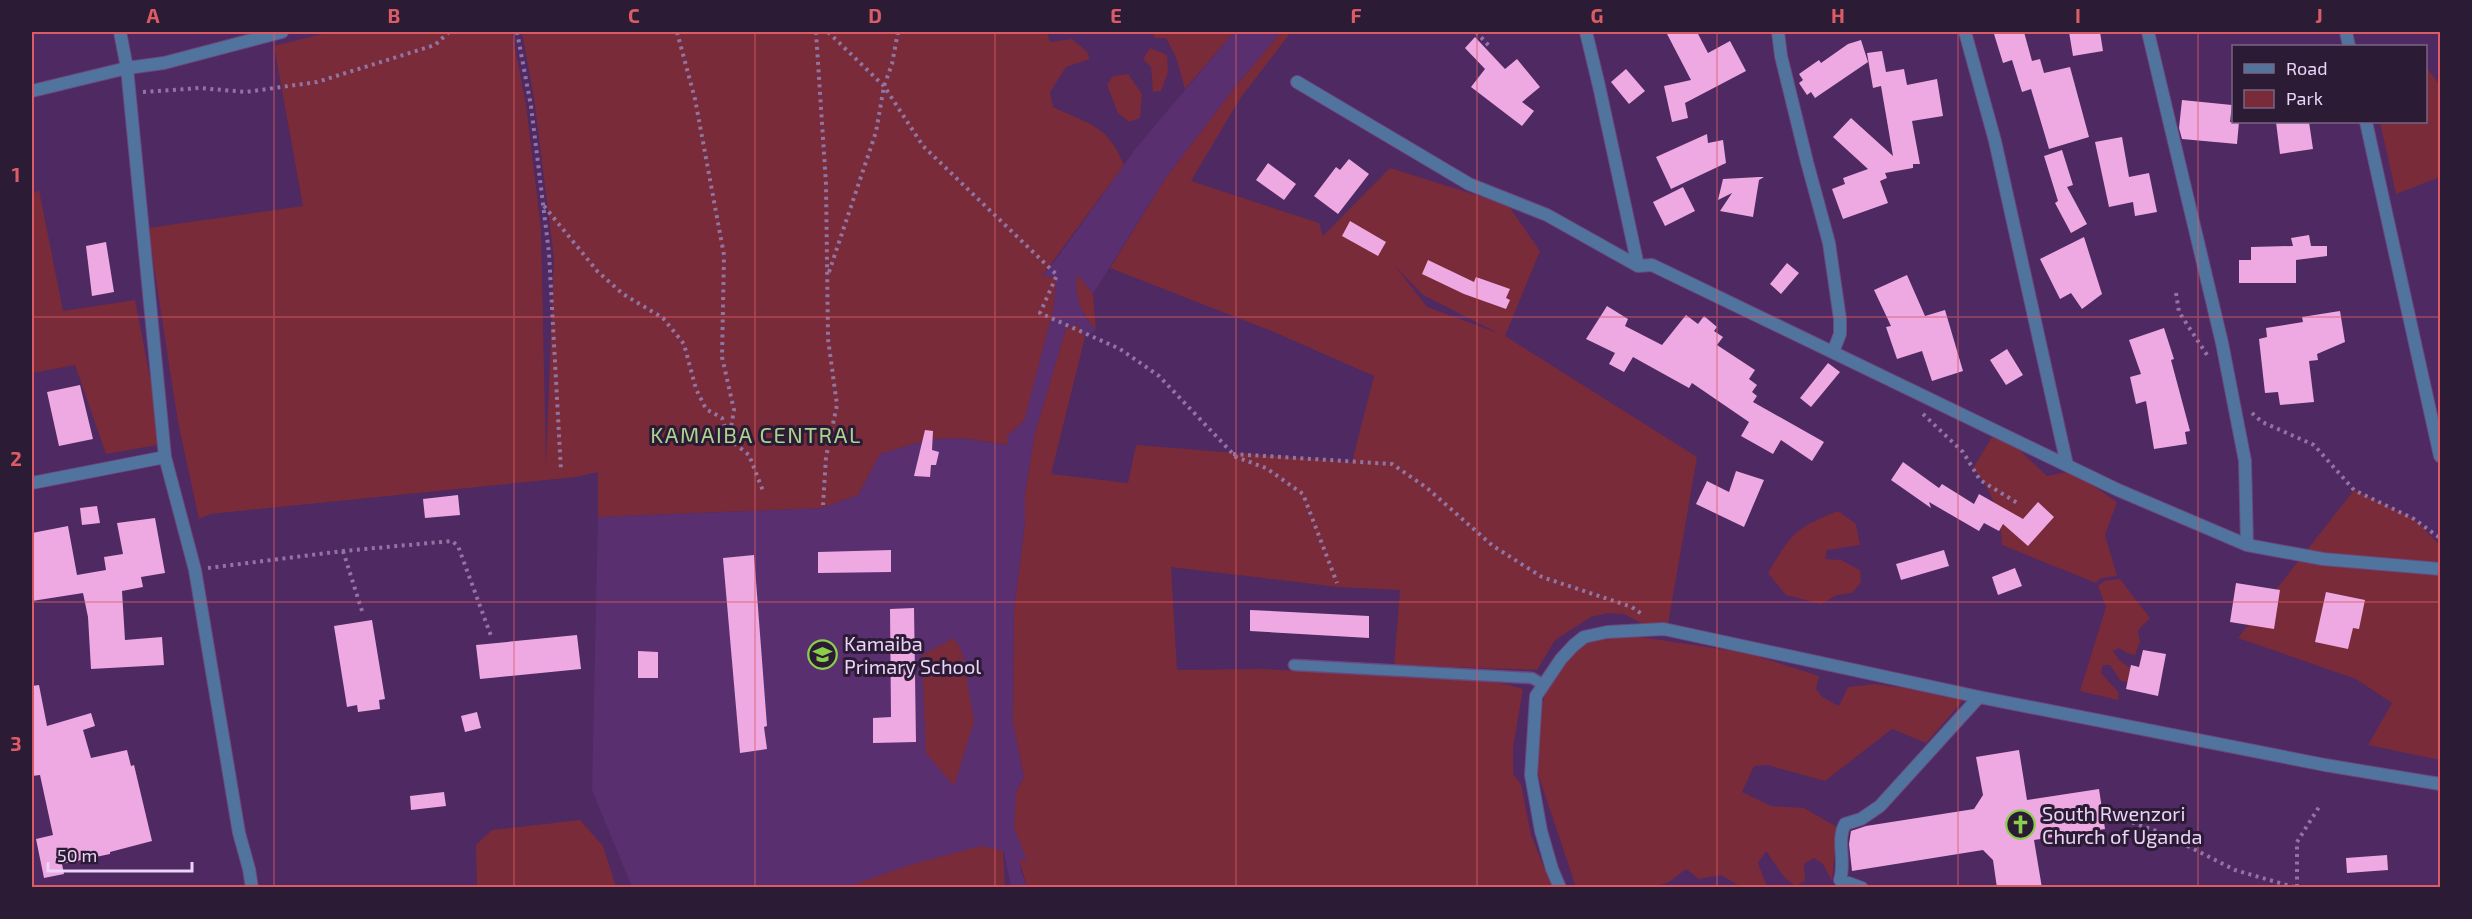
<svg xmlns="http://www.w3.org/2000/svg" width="2472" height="919" font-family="'Exo 2',sans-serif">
<rect width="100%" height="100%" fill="#4e2962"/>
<!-- built -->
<path fill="#592f6f" d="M1234 32H1281L1236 86 1165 179 1093 294 1077 275 1084 315 1096 330 1085 337 1077 324 1066 329 1035 433 1025 494V523L1014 611 1013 723 1024 777 1016 792 1027 862 1020 859 1021 871 1027 887H1011L1004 852 862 887H632L592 790 598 517 821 508 858 495 880 454 930 439 963 438 1007 445V436L1024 421 1033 377 1042 276 1057 258 1136 148Z"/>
<!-- green -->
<path fill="#792b39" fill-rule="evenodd" d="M330 32H512L526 105 541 228 546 464 554 258 534 98 522 32H1047L1050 42 1072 39 1086 51 1090 59 1066 67 1050 92 1053 107C1089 124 1108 125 1124 165L1042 276 1056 278 1054 306 1024 421 1007 436 1008 445 963 438 930 439 880 454 858 495 821 508 598 517V472L576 477 210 514 199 519 178 422 148 228 303 206 274 46Z
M1152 32H1234L1185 89 1176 57 1166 38H1155Z
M1281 32H1291L1239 100 1191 181 1319 223 1323 236 1390 168 1508 205 1540 251 1505 336 1697 457 1666 636 1624 614 1608 613 1591 617 1555 640 1537 670 1394 665 1400 590 1338 587 1171 567 1177 670 1260 669 1470 679 1505 684 1523 689 1513 748V774L1521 784 1531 835 1552 887H1027L1019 859 1027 861 1014 827 1016 792 1024 777 1013 723 1014 612 1025 523V494L1035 433 1066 329 1077 324 1085 337 1051 474 1128 483 1136 445 1352 462 1374 376 1274 332 1110 268 1165 179 1236 86ZM1395 266 1423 295 1498 333 1427 307Z
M1150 48 1167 55 1168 72 1161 91 1153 92 1151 67 1143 59Z
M2426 67 2440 85V177L2396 194 2380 122H2426Z
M1128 74 1142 94 1140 118 1129 122 1118 113 1107 85 1113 76Z
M39 190 63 311 135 300 163 444 106 454 75 365 32 373V194Z
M1077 274 1093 294 1096 330C1080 311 1075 300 1077 274Z
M1994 434 2013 444 2047 476 2072 471 2117 502 2105 535 2117 576 2101 578 2096 583 2002 545C2001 517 1992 489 1973 468Z
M2354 490 2414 519 2440 545V760L2368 745 2392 703 2356 679 2238 638Z
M1838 511 1856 524 1860 545 1827 550 1825 559 1841 560 1860 570 1861 582 1852 593 1837 595 1821 604 1786 595 1768 573C1791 534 1795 528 1838 511Z
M2120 579 2150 618 2138 630 2140 642 2135 655 2127 653 2119 648 2113 651 2119 660 2133 670 2134 683 2121 681 2110 665H2103L2101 673 2119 693 2118 700 2080 691 2106 607 2098 586 2104 581Z
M1621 634 1747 653 1819 676 1816 689 1822 697 1839 706 1848 687 1874 684 1967 696 1926 743 1892 729 1825 781 1767 765 1754 766 1742 792 1771 806 1804 808 1837 827 1832 881 1823 864 1814 858 1804 864 1805 881 1795 886 1784 877 1766 851 1758 863 1767 887H1737L1738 885 1721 875 1699 879 1686 869 1669 882 1653 887H1576L1535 765 1540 717 1546 688 1567 658 1596 637Z
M954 638 962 652 974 721 954 786 926 753 922 655Z
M580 820 603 846 616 887H477L476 845 492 830Z
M981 846 1003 851 1005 887H847L913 864Z"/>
<!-- building -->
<path fill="#eea9e2" d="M1666 32H1697L1708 53 1730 41 1746 71 1685 103 1688 118 1672 122 1664 86 1691 80Z
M2003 32H2024L2032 61 2040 59 2044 73 2070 67 2089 137 2049 149 2031 89 2022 92 2012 60 2003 63 1994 34Z
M2069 32H2100L2103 51 2073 56Z
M1475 37 1505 69 1517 59 1540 87 1522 102 1534 111 1522 126 1471 87 1485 69 1465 48Z
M1861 40 1868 62 1815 98 1811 92 1807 95 1799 83 1803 80 1799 74 1819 60 1821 63 1848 44Z
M1882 51 1886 72 1904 69 1907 85 1937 79 1943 116 1912 121 1920 164H1913V168L1885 173 1887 178 1880 181 1888 203 1843 219 1832 189 1845 184 1843 178 1868 169 1833 137 1851 118 1893 156 1881 86 1873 88 1867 53Z
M1626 69 1645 91 1629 104 1611 82Z
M2182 100 2232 105 2230 122H2239L2237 144 2182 139 2179 128Z
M2276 122H2309L2313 149 2280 154Z
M1707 134 1708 143 1723 140 1726 163 1671 189 1656 157Z
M2122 137 2129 177 2149 173 2157 212 2135 216 2133 202 2109 207 2095 142Z
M2062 150 2073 185 2067 187 2087 224 2071 233 2055 203 2058 201 2044 156Z
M1349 159 1369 174 1338 214 1314 196 1336 167 1340 170Z
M1268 163 1296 184 1284 200 1256 180Z
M1759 177H1764L1759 180 1753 217 1720 211 1732 193 1718 200 1723 179Z
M1683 187 1695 211 1665 226 1653 202Z
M1350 221 1386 242 1378 256 1342 236Z
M2309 235 2311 246H2327V256L2296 260V283H2239V260H2251V247L2293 246 2291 238Z
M2084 237 2102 294 2082 309 2071 293 2060 299 2040 259Z
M106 242 114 292 92 296 86 246Z
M1428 260 1474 282 1476 277 1510 289 1506 298 1510 300 1506 309 1464 294 1422 274Z
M1787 263 1799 273 1781 294 1770 284Z
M1907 275 1925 316 1945 310 1963 371 1932 381 1922 351 1897 359 1886 327 1891 326 1874 290Z
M1607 306 1628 319 1625 326 1662 345 1686 315 1698 324 1704 316 1717 327 1714 331 1723 337 1717 345 1755 370 1749 379 1757 385 1752 392 1757 396 1753 402 1824 442 1812 461 1781 440 1773 454 1741 436 1749 422 1692 383 1689 388 1633 357 1624 372 1609 364 1615 353 1586 339Z
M2340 311 2345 342 2317 354 2318 360 2309 361 2314 402 2280 405 2278 392 2265 393 2259 339 2267 337 2266 328 2303 322 2302 317Z
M2164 328 2174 359 2171 360 2190 431 2185 432 2187 444 2154 449 2146 401 2136 404 2130 377 2141 374 2129 340Z
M2007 349 2023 375 2006 385 1990 360Z
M1828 363 1840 372 1811 407 1800 398Z
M80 385 93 439 59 446 47 392Z
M925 430 933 431 932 450 939 452 936 465H931L930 477 914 476Z
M1903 462 1939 488 1942 484 1974 504 1979 494 2023 519 2038 502 2054 517 2028 546 2003 524 1999 531 1984 523 1979 531 1929 502 1931 508 1891 480Z
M1736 471 1764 480 1744 527 1696 504 1707 481 1729 492Z
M458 495 460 515 425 518 423 499Z
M97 506 100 523 82 525 80 508Z
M155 518 165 573 141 577 143 587 122 591 125 640 162 637 164 665 91 669 88 617 83 593 32 601V533L68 526 77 575 106 570 104 557 123 554 117 523Z
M891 550V572L818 573V552Z
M1944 550 1949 566 1901 580 1896 564Z
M754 555 767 726 764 727 767 749 740 753 723 558Z
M2015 568 2022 586 1998 595 1992 577Z
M2236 583 2280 590 2274 629 2230 622Z
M2326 592 2365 600 2359 629 2353 628 2348 649 2315 642Z
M914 608 916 742 873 743V718L891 717 890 609Z
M1250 610 1369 616V638L1250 631Z
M372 620 385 699 379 700 380 709 358 712 357 705 347 707 334 626Z
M577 635 581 669 480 679 476 645Z
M2143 650 2166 654 2158 696 2126 689 2131 665 2139 667Z
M638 651 658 652V678H638Z
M39 685 47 726 91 713 95 726 83 730 91 758 127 750 131 766 134 765 152 841 110 852V854L62 864 64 874 44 878 36 839 53 835 40 775 32 776V686Z
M477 712 481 728 465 732 461 716Z
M2019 750 2027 800 2099 789 2105 829 2034 840 2042 888H1997L1993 860 1983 850 1852 871 1849 844 1851 831 1866 826 1974 809 1983 795 1976 757Z
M444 792 446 806 411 810 410 796Z
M2387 855 2388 870 2347 873 2346 858Z"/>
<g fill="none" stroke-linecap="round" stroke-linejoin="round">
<defs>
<path id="service" d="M1294 665 1532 678 1544 685"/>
<path id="minor" d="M120 32 127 68 165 457 195 570 239 833 249 869 252 888
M1586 32 1599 86 1638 266
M1778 32 1781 56 1807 162 1829 243 1840 319V334L1833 352
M1965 32 1995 141 2067 465
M2148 32 2222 343 2245 461 2247 545
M2346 32 2349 46
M1297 82 1469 184 1547 215 1638 266 1652 265 2118 490 2247 545 2323 559 2440 569
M32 91 127 68 164 63 282 32
M2366 122 2440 456
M32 483 165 457
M1560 888 1552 869 1541 831 1531 775 1536 696 1561 659 1573 646 1584 637 1607 632 1664 629 1979 697 2325 765 2440 784
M1862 888 1840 880C1846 861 1836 841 1845 824L1861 819 1880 806 1979 697"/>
</defs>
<!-- service casing -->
<use href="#service" stroke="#6a487d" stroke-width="13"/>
<!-- minor casing -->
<use href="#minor" stroke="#6a487d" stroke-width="14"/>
<!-- path -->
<path stroke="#9274a3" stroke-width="4" stroke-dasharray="3 4.5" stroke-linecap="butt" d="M517 32 531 106 549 253 561 471
M677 32 695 99 724 255 722 357 734 410 729 439
M816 32 826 184 828 339 837 405 826 457 823 505
M828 32 884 86 923 146 1057 275 1040 313 1120 349 1159 376 1236 457 1266 468 1303 494 1337 583
M1476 32 1490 47
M143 92 200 88 246 92 317 82 435 45 449 32
M544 206 598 272 623 294 663 318 684 344 696 389 706 409 722 418 729 439 749 455 763 491
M829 272 876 132 884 86 892 64 898 32
M2176 293 2179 312 2207 355
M2252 413 2262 422 2314 445 2354 490 2414 519 2440 538
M1923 414 1963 452 1980 480 2019 504
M1233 454 1392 464 1427 488 1493 546 1542 577 1632 607 1643 615
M343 551 362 611
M208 568 343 551 452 541 458 546 491 636
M2125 820 2162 833 2235 870 2297 888
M2297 887V842L2319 807"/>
<!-- service -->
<use href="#service" stroke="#51749e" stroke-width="10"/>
<!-- minor -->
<use href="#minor" stroke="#51749e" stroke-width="12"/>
</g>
<!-- grid -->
<path fill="none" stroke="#dc5c66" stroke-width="1.5" stroke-opacity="0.55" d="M274 32V888M514 32V888M755 32V888M995 32V888M1236 32V888M1477 32V888M1717 32V888M1958 32V888M2198 32V888M32 317H2440M32 602H2440"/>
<!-- icons -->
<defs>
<symbol id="school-ring" viewBox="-11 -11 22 22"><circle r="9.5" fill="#2c1b35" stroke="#89cf49" stroke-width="1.5"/><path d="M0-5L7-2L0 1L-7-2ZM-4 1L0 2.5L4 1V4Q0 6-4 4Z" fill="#89cf49"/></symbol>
<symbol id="church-ring" viewBox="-11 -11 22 22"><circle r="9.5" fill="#2c1b35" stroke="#89cf49" stroke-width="1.5"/><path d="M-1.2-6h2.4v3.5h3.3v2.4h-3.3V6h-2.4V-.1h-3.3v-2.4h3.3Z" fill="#89cf49"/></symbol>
</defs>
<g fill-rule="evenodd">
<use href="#school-ring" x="806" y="638" width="33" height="33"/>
<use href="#church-ring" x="2004" y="808" width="33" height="33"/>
</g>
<g text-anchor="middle" stroke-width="6" stroke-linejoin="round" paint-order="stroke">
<!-- poi labels -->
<g font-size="20" fill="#ead4f7" stroke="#2c1b35" text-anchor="start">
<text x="844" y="651">Kamaiba<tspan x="844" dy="23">Primary School</tspan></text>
<text x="2042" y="821">South Rwenzori<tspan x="2042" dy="23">Church of Uganda</tspan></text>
</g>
<!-- quarter labels -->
<g font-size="22" letter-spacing="1.5" fill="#abd38f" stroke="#2c1b35">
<text x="756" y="443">KAMAIBA CENTRAL</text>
</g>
</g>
<!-- border -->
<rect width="2472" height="919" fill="none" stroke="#2c1b35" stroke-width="66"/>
<!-- legend -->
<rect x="2232" y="45" width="195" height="78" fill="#2c1b35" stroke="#786583" stroke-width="1.5"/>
<rect x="2244" y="64" width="30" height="9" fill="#51749e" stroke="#786583" stroke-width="1.5"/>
<text x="2286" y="75" font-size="18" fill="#ead4f7">Road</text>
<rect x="2244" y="90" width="30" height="18" fill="#792b39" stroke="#786583" stroke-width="1.5"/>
<text x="2286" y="105" font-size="18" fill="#ead4f7">Park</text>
<!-- scale -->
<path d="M48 862v9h144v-9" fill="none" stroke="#ead4f7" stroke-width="3"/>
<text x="57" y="862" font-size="18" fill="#ead4f7" stroke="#2c1b35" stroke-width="4.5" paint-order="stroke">50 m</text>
<rect x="33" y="33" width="2406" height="853" fill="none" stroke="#dc5c66" stroke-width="2"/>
<g font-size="20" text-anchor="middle" font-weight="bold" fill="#dc5c66">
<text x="153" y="23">A</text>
<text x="394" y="23">B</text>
<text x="634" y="23">C</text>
<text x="875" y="23">D</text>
<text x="1116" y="23">E</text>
<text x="1356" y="23">F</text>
<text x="1597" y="23">G</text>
<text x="1838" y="23">H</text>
<text x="2078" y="23">I</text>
<text x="2319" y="23">J</text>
<text x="16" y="182">1</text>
<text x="16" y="466">2</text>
<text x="16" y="751">3</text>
</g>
</svg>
